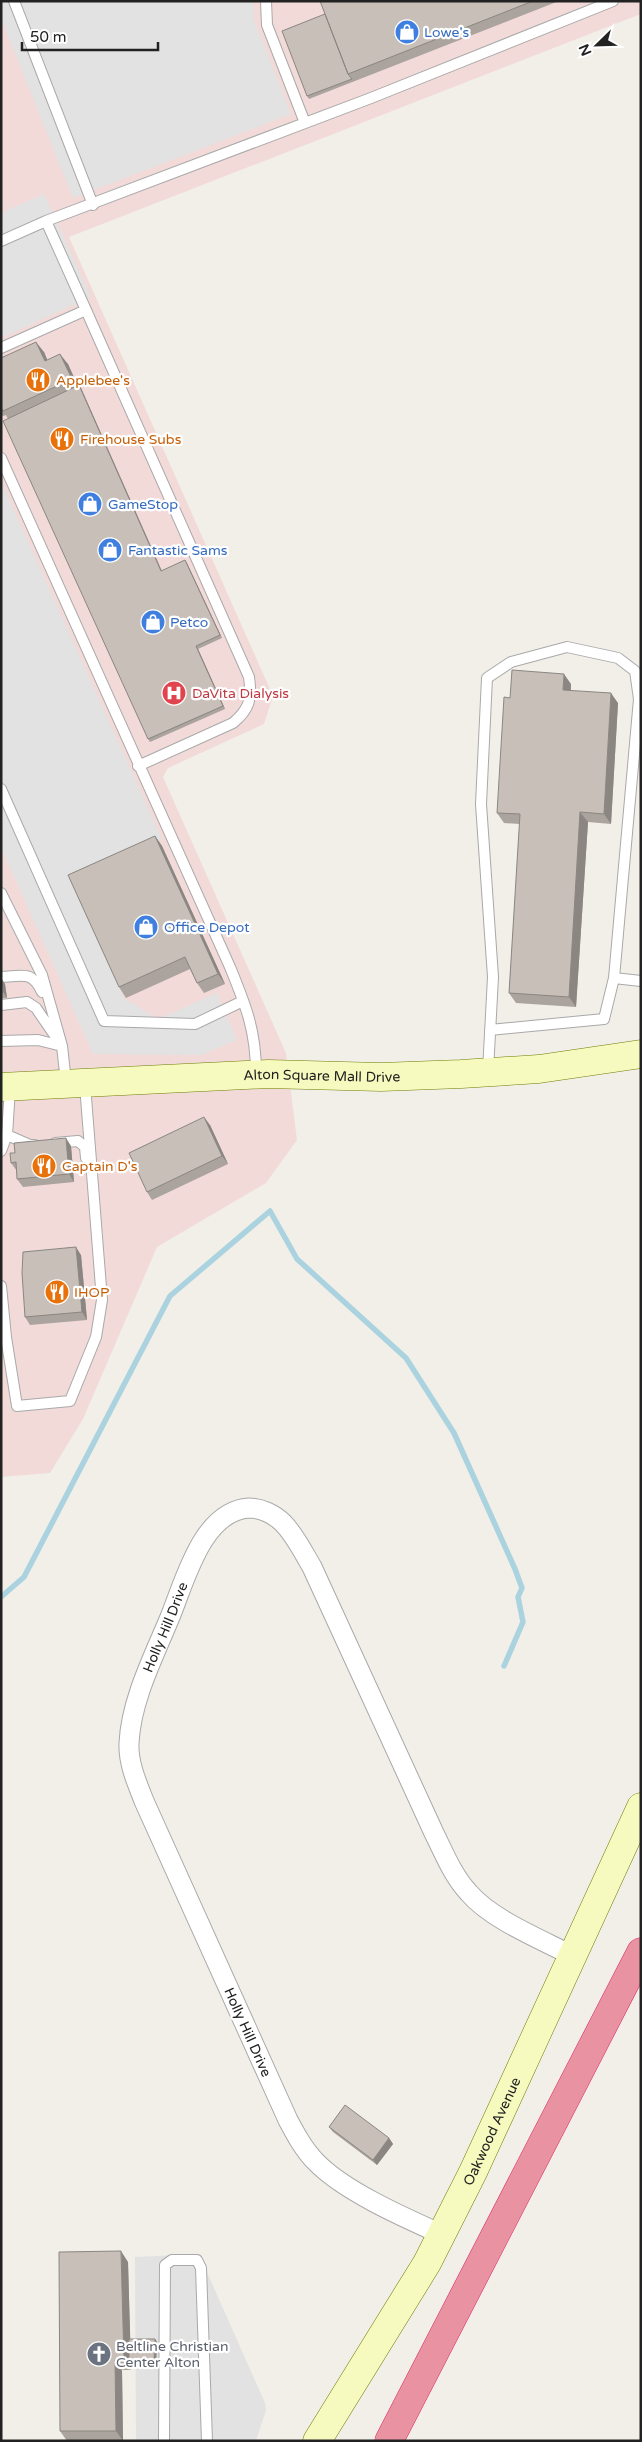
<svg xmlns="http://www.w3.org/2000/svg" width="642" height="2442" font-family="'Varela Round',sans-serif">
<rect width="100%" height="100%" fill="#f2efe9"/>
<!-- commercial -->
<path fill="#f2dad9" d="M1 1H641V14L69 237 273 696 264 724 168 768 163 777 286 1053 297 1140 266 1183 157 1247 83 1419 50 1473 1 1477Z"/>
<!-- parking -->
<path fill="#e2e2e2" d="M1 1H253L254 20 291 114 73 198 1 18Z
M44 194 91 297 1 338V213Z
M1 482 162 839 71 880 124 998 158 1019 217 993 237 1040 201 1055 93 1054 1 847Z
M199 2254 265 2403 266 2410 256 2441H136L135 2257Z"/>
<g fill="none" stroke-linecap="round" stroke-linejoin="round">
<!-- stream -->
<path stroke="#aad3df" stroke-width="5.5" d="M1 1597 24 1577 170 1296 270 1211 297 1259 406 1358 454 1433 515 1569 522 1588 518 1597 523 1622 504 1666"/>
<defs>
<path id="lane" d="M14 1 93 205
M266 1 267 25 305 123
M1 241 46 221 371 98 613 1
M86 310 249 677C252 698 250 709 233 723L138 766
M1 348 86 310 46 221
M1 458 230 967C246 1006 256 1031 256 1073
M1 789 104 1021 195 1024 243 1001
M1 893 42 975 62 1046 38 1040 1 1041
M1 977C22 976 32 970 42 992
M1 1005 27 1002 36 1008 62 1046 66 1082
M490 1030 604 1019 614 978
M488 1071 493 977 481 804 487 678 511 662 567 647 618 658 635 671 639 699 614 978 641 981
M7 1135 30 1145H35
M55 1143 78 1141 85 1147 86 1158
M1 1151 7 1135 10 1088
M1 1286 6 1337 17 1406 70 1401 96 1337 102 1300 85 1085
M164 2441 165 2265 172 2260H197L201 2268 207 2441"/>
<g id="street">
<path id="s1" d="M441 2234C403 2217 344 2191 316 2162 304 2150 296 2135 288 2120L144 1801C137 1783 128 1763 129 1743 131 1700 154 1656 170 1617 185 1581 202 1511 249 1508 261 1508 274 1514 283 1523 295 1535 303 1552 312 1567L434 1833C444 1853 453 1876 469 1893 491 1919 540 1939 571 1955"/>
</g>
<g id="secondary">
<path id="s2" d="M1 1087 268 1074 381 1077 461 1074 539 1069 641 1054"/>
<path id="s3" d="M317 2441 427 2263 473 2172 641 1807"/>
</g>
<path id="highway" d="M389 2441 641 1952"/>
</defs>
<!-- lane casing -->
<use href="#lane" stroke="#a9a9a9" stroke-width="12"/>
<!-- street casing -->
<use href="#street" stroke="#a9a9a9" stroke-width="21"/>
<!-- secondary casing -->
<use href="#secondary" stroke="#707d05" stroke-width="29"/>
<!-- highway casing -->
<use href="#highway" stroke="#dc2a67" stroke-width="29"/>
<!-- lane -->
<use href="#lane" stroke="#fff" stroke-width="10"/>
<!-- street -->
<use href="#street" stroke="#fff" stroke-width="19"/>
<!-- secondary -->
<use href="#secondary" stroke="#f7fabf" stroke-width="28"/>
<!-- highway -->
<use href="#highway" stroke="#e892a2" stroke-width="28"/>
</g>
<!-- wall -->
<path fill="#aba49e" d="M320 1H559L309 99 307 96 325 14Z
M44 352 47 360 68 364 78 386 81 388 162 571 185 560 222 638 198 649 225 709 150 742 148 739 8 419 6 415 3 416 1 414V358Z
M571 684V691L618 703 611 824 588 822 576 1007 516 1003 509 993 520 824 504 823 497 813 510 698Z
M155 836 162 846 225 984 204 993 197 983 190 969 126 998 119 987Z
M1 978 5 984 7 998H1Z
M210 1125 228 1164 152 1200 147 1192Z
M71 1146 74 1182 23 1187 17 1179V1171L11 1163 15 1153Z
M81 1255 87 1320 30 1325 25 1317Z
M329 2127 389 2138 393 2144 377 2165 333 2132Z
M128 2262 130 2339H155L157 2342 156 2366H131V2370H122L123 2441H67L60 2431Z"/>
<!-- shaded-wall -->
<path fill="#8b8681" d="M36 342 44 352 52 371 45 361Z
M60 354 68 364 79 389 72 379Z
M79 385 81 388 163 574 161 571Z
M185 560 187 563 222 638 220 635Z
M196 646 198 649 225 709 223 706Z
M564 674 571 684 570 701 563 690Z
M611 693 618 703 611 824 604 814Z
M580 812 588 822 576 1007 569 997Z
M155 836 162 846 225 984 218 974Z
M1 978 5 984 7 998 3 992Z
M204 1117 210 1125 228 1164 222 1156Z
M66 1138 71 1146 74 1182 69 1174Z
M76 1247 81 1255 87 1320 82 1312Z
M389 2138 393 2144 377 2165 373 2160Z
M121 2251 128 2262 131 2364H129L131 2366V2370L124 2360Z
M155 2339 157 2342 156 2366 154 2363Z
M115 2360 122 2370 123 2441 116 2431Z"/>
<!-- building -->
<path fill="#c7bfb8" stroke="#8b8681" d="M320 1H533L348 74Z
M325 14 348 74 352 79 307 96 282 31Z
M36 342 45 361 60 354 72 379 3 411 1 408V358Z
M79 385 161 571 185 560 220 635 196 646 223 706 148 739 3 421Z
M512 670 564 674 563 690 611 693 604 814 580 812 569 997 509 993 520 814 497 813 504 697 510 698Z
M155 836 218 974 197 983 185 957 119 987 68 875Z
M1 978 3 992H1Z
M204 1117 222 1156 147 1192 129 1153Z
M66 1138 69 1174 17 1179 16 1162 11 1163 10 1153H15L14 1143Z
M76 1247 82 1312 25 1317 22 1273 23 1252Z
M345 2105 389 2138 373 2160 329 2127Z
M121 2251 124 2360H115L116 2431H60L59 2252Z
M129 2339H155L154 2363 129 2364Z"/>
<!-- icons -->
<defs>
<symbol id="shop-disc" viewBox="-11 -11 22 22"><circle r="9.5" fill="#3f7fe0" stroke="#fff"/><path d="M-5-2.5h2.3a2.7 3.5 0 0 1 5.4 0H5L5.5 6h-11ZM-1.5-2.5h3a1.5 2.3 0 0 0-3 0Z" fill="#fff"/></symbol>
<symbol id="restaurant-disc" viewBox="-11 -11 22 22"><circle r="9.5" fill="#e8710a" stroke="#fff"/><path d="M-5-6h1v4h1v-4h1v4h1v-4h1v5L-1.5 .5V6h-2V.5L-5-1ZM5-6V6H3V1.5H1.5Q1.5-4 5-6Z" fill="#fff"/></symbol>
<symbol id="hospital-disc" viewBox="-11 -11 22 22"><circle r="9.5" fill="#e0444e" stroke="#fff"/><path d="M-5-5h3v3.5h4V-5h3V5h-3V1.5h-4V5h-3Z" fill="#fff"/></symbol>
<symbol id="church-disc" viewBox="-11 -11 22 22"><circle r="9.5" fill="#6b7280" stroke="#fff"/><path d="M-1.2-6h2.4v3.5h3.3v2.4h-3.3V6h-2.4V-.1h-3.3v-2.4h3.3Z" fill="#fff"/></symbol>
</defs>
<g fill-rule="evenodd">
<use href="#shop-disc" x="393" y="18" width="28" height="28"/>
<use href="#restaurant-disc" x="24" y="366" width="28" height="28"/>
<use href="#restaurant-disc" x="48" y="425" width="28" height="28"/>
<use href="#shop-disc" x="76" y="490" width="28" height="28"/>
<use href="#shop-disc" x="96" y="536" width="28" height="28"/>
<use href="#shop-disc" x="139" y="608" width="28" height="28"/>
<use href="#hospital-disc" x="160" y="679" width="28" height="28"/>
<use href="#shop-disc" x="132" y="913" width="28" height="28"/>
<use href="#restaurant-disc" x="30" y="1152" width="28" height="28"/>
<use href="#restaurant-disc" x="43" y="1278" width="28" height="28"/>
<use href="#church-disc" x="85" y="2340" width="28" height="28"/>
</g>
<g text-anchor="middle" stroke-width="4.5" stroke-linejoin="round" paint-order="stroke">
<!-- shop labels -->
<g font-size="14" fill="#366cbe" stroke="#fff" text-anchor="start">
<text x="424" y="37">Lowe's</text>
<text x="108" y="509">GameStop</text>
<text x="128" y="555">Fantastic Sams</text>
<text x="170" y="627">Petco</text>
<text x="164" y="932">Office Depot</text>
</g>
<!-- food labels -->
<g font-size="14" fill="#c56008" stroke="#fff" text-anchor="start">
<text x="56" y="385">Applebee's</text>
<text x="80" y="444">Firehouse Subs</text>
<text x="62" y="1171">Captain D's</text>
<text x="74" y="1297">IHOP</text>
</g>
<!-- health labels -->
<g font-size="14" fill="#be3a42" stroke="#fff" text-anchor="start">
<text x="192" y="698">DaVita Dialysis</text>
</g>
<!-- street labels -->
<g font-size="14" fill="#222" stroke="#fff">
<text dy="5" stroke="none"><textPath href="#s2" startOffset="321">Alton Square Mall Drive</textPath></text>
<text dy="5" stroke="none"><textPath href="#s1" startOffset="728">Holly Hill Drive</textPath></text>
<text transform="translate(248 2032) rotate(66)" y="5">Holly Hill Drive</text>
<text dy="5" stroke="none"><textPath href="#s3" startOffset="356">Oakwood Avenue</textPath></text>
</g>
<!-- worship labels -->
<g font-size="14" fill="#5b616d" stroke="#fff" text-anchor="start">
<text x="116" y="2351">Beltline Christian<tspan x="116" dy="16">Center Alton</tspan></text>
</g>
</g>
<!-- border -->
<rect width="642" height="2442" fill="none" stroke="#222222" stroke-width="5"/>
<!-- north arrow -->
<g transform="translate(597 45) rotate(247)" stroke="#ffffff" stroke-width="4" paint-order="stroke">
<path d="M0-4L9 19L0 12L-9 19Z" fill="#222222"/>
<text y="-8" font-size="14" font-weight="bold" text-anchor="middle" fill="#222222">N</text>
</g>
<!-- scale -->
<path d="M22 42v8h136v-8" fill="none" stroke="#222222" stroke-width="2.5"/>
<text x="30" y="42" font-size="15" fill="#222222" stroke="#ffffff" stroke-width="4" paint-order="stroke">50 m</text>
</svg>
